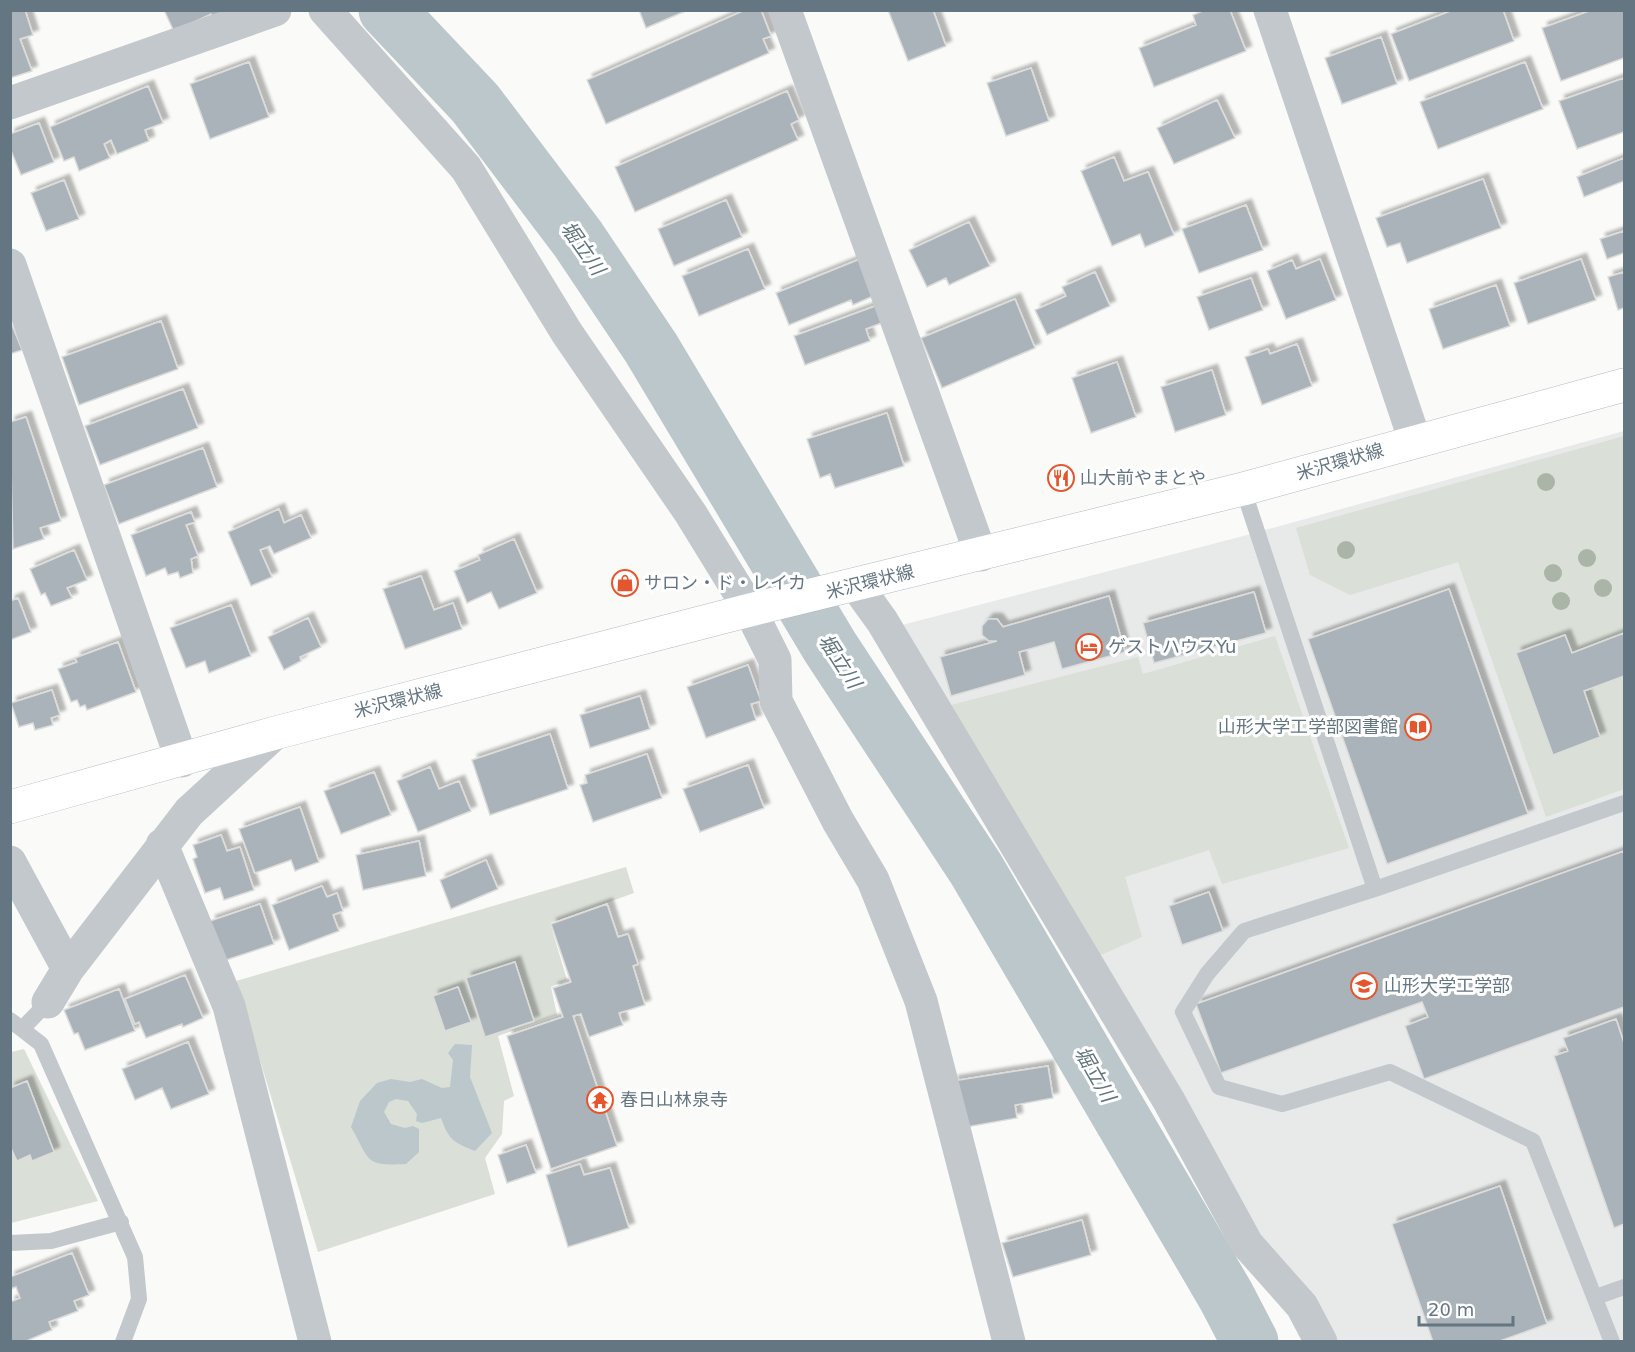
<svg xmlns="http://www.w3.org/2000/svg" width="1635" height="1352" font-family="'DejaVu Sans','Noto Sans JP',sans-serif">
<defs>
<filter id="shadow"><feDropShadow dx="5.5" dy="-5.5" stdDeviation="1.5" flood-color="#0004"/></filter>
</defs>
<rect width="100%" height="100%" fill="#fafaf8"/>
<!-- built -->
<path fill="#e8e9e9" d="M1624 431V1341H1309L902 625 1247 535Z"/>
<!-- green -->
<path fill="#dadfd7" d="M1624 436V789L1546 817 1458 562 1350 595 1310 575 1296 528Z
M1275 636 1349 848 1222 884 1209 850 1125 877 1142 937 1096 957 951 705 1138 657 1143 674Z
M626 867 634 893 550 923 567 980 551 987 557 1015 498 1036 514 1096 504 1101 502 1134 485 1158 495 1194 318 1252 236 981Z
M24 1049 98 1201 11 1223V1052Z"/>
<!-- water -->
<path fill="#bbc7cb" d="M455 1044 472 1045 470 1077 492 1133 475 1151C453 1142 449 1140 441 1118L422 1123 416 1121 417 1114 408 1101 396 1099 389 1102 384 1112 391 1124 405 1128 413 1126 419 1129V1152L406 1164C364 1166 371 1162 351 1127L360 1101 377 1083 391 1079 410 1082 422 1079 442 1088 450 1087 453 1060 448 1053Z"/>
<g fill="none" stroke-linecap="round" stroke-linejoin="round">
<!-- river -->
<path stroke="#bbc7cb" stroke-width="57" d="M387 10 475 103 578 239 651 348 830 647 976 869 1226 1296 1250 1342"/>
</g>
<!-- building -->
<path fill="#aab3b9" stroke="#dcdcda" stroke-width="1.5" filter="url(#shadow)" d="M10 10H25L33 35 20 39 32 71 10 78Z
M164 10H220L223 15 213 20 211 14 183 27 176 36Z
M639 10H688L646 28Z
M745 10H761L771 36 763 39 769 53 606 124 587 80Z
M888 10H933L946 46 908 61Z
M1205 10H1230L1246 51 1154 87 1139 48 1196 25 1193 15Z
M1453 10H1503L1514 41 1409 81 1391 34Z
M1592 10H1624V58L1561 81 1542 28Z
M1381 37 1397 84 1342 104 1325 58Z
M249 62 269 117 210 139 190 84Z
M1525 62 1543 109 1438 149 1420 102Z
M1031 68 1049 121 1006 136 987 83Z
M1624 78V132L1577 149 1559 101Z
M148 86 163 123 145 130 149 141 117 154 111 140 104 144 110 158 79 171 74 157 64 161 50 127Z
M787 91 799 120 791 124 798 140 635 212 615 167Z
M1217 100 1235 138 1174 164 1157 128Z
M39 123 54 162 21 175 10 148V134Z
M1114 157 1124 181 1148 172 1174 235 1145 247 1140 234 1112 246 1081 171Z
M1624 158V181L1584 197 1577 177Z
M1483 179 1501 228 1407 263 1400 243 1387 247 1376 218Z
M64 180 79 219 46 231 31 193Z
M726 200 742 237 674 266 658 229Z
M1246 205 1263 250 1199 273 1182 229Z
M969 222 990 266 949 285 946 278 927 287 909 250Z
M1624 231V253L1607 259 1600 239Z
M748 249 765 289 699 316 682 276Z
M865 257 880 293 853 305 851 300 789 325 776 293Z
M1320 259 1336 300 1286 319 1267 271 1292 260 1296 269Z
M1581 259 1596 300 1528 324 1514 283Z
M1095 272 1110 306 1047 335 1035 310 1066 296 1062 287Z
M1624 272V308L1618 310 1608 277Z
M1251 278 1263 310 1209 330 1197 297Z
M1496 285 1510 326 1443 349 1429 309Z
M1015 299 1035 348 942 388 921 338Z
M878 305 884 322 866 329 870 341 805 365 794 336Z
M10 320 22 350 10 354Z
M161 321 178 369 79 405 62 357Z
M1297 344 1312 386 1262 405 1245 357 1268 349 1270 354Z
M1117 362 1136 417 1091 433 1072 378Z
M1212 370 1226 415 1175 432 1161 387Z
M183 389 198 428 100 465 85 426Z
M887 413 904 466 835 488 830 474 820 478 807 439Z
M26 417 61 521 40 528 44 539 13 549 10 422Z
M203 448 217 487 119 524 104 485Z
M279 509 284 523 301 515 311 538 274 554 270 546 260 550 272 577 251 586 228 532Z
M191 512 195 522 186 525 198 556 191 559 193 573 180 578 178 572 168 575 165 568 146 576 131 535Z
M514 539 537 593 499 609 491 592 467 603 454 571 480 560 478 555Z
M74 550 87 580 67 588 72 598 51 606 45 593 41 595 30 569Z
M421 576 434 610 453 603 462 629 405 649 383 589Z
M1449 589 1528 814 1387 864 1308 639Z
M1254 592 1266 633 1154 663 1143 623Z
M1109 596 1125 652 1062 669 1054 642 1019 652 1025 675 951 696 940 657 997 641H989L982 635V626L988 619H997L1003 627Z
M18 598 31 632 10 640V601Z
M231 605 251 656 209 673 205 661 186 668 170 628Z
M308 618 321 647 300 657 301 661 284 670 268 637Z
M1624 633V676L1584 691 1600 737 1553 755 1516 653 1565 635 1572 653Z
M118 642 136 692 87 710 85 705 80 707 77 700 71 702 58 669 77 662 75 658Z
M748 665 761 701 751 704 756 720 706 738 687 687Z
M52 690 60 715 51 718 53 725 35 730 33 723 19 727 11 703Z
M640 696 650 729 590 748 580 715Z
M550 734 568 789 490 815 472 760Z
M647 754 662 798 593 822 580 785 587 783 585 775Z
M748 765 764 808 700 832 683 789Z
M430 767 439 789 459 781 471 811 418 832 397 781Z
M374 772 391 815 341 834 324 791Z
M300 807 319 862 295 871 291 860 255 873 239 829Z
M221 835 227 851 240 847 254 890 224 900 220 888 205 893 193 859 197 857 193 845Z
M419 841 426 876 363 890 356 855Z
M1624 851V1007L1424 1079 1405 1026 1428 1017 1422 1002 1221 1073 1196 1004Z
M486 860 498 889 451 909 440 880Z
M322 886 327 897 337 893 343 911 333 915 339 931 289 950 272 905Z
M1209 892 1223 931 1182 945 1169 906Z
M260 904 274 944 223 961 210 921Z
M607 904 618 937 628 934 638 964 633 966 645 1005 619 1013 623 1025 589 1037 581 1014 573 1016 617 1146 551 1169 507 1036 563 1017 553 988 571 982 551 924Z
M515 962 534 1021 485 1037 466 978Z
M185 975 203 1018 183 1027 182 1024 146 1038 139 1022 135 1024 125 999Z
M458 987 471 1022 445 1031 433 996Z
M119 989 135 1031 85 1050 78 1033 74 1034 64 1010Z
M1616 1019 1624 1043V1224L1614 1228 1554 1056 1568 1051 1563 1038Z
M188 1042 209 1094 171 1109 162 1088 135 1100 122 1069Z
M1048 1066 1053 1098 1015 1105 1017 1118 961 1128 953 1081Z
M27 1081 54 1152 32 1161 30 1155 17 1161 10 1146V1088Z
M526 1145 536 1173 507 1183 498 1155Z
M580 1164 584 1175 610 1168 629 1228 568 1247 546 1175Z
M1500 1186 1547 1324 1497 1342H1433L1392 1224Z
M1082 1220 1091 1255 1013 1277 1002 1243Z
M72 1253 89 1295 74 1301 78 1311 49 1322 52 1330 24 1342H10V1302L20 1298 16 1287 10 1289V1277Z"/>
<g fill="none" stroke-linecap="round" stroke-linejoin="round">
<defs>
<path id="secondary" d="M10 807 275 733 750 610 1243 489 1624 385"/>
</defs>
<!-- secondary casing -->
<use href="#secondary" stroke="#b3babf" stroke-width="34"/>
<!-- service -->
<path stroke="#c3c8cc" stroke-width="16" d="M1243 489 1375 889 1244 931 1207 974 1183 1012 1219 1087 1282 1104 1390 1072 1533 1141 1612 1342
M1375 889 1624 803
M10 1020 41 1044 135 1257 139 1299 123 1342
M22 1029 48 1002
M10 1243 51 1241 121 1222
M1596 1297 1624 1287"/>
<!-- minor -->
<path stroke="#c3c8cc" stroke-width="33" d="M325 10 466 168 567 333 691 514 750 610 775 660 776 701 838 821 873 880 921 1001 1009 1342
M785 10 981 555
M1270 10 1415 441
M10 103 275 10
M10 265 182 761
M856 585 882 621 1169 1101 1247 1244 1302 1306 1321 1342
M162 845 229 1006 315 1342
M10 862 68 969
M48 1002 68 969 189 812 275 733"/>
<!-- secondary -->
<use href="#secondary" stroke="#fff" stroke-width="33"/>
</g>
<!-- trees -->
<g fill="#aab4a7">
<circle cx="1546" cy="482" r="9"/>
<circle cx="1346" cy="550" r="9"/>
<circle cx="1587" cy="558" r="9"/>
<circle cx="1553" cy="573" r="9"/>
<circle cx="1603" cy="588" r="9"/>
<circle cx="1561" cy="601" r="9"/>
</g>
<!-- icons -->
<defs>
<symbol id="restaurant-ring" viewBox="-11 -11 22 22"><circle r="9.5" fill="#fff" stroke="#e4572e" stroke-width="1.5"/><path d="M-5-6h1v4h1v-4h1v4h1v-4h1v5L-1.5 .5V6h-2V.5L-5-1ZM5-6V6H3V1.5H1.5Q1.5-4 5-6Z" fill="#e4572e"/></symbol>
<symbol id="shop-ring" viewBox="-11 -11 22 22"><circle r="9.5" fill="#fff" stroke="#e4572e" stroke-width="1.5"/><path d="M-5-2.5h2.3a2.7 3.5 0 0 1 5.4 0H5L5.5 6h-11ZM-1.5-2.5h3a1.5 2.3 0 0 0-3 0Z" fill="#e4572e"/></symbol>
<symbol id="hotel-ring" viewBox="-11 -11 22 22"><circle r="9.5" fill="#fff" stroke="#e4572e" stroke-width="1.5"/><path d="M-6-4.5h1.5V1H6V5H4.5V3h-9V5H-6ZM-4 0a1.8 1.8 0 1 1 3.6 0ZM.5 0V-2.5h3Q6-2.5 6 0Z" fill="#e4572e"/></symbol>
<symbol id="library-ring" viewBox="-11 -11 22 22"><circle r="9.5" fill="#fff" stroke="#e4572e" stroke-width="1.5"/><path d="M-6-4Q-3-5.5-.7-3.5V5Q-3 3-6 4ZM6-4Q3-5.5 .7-3.5V5Q3 3 6 4Z" fill="#e4572e"/></symbol>
<symbol id="university-ring" viewBox="-11 -11 22 22"><circle r="9.5" fill="#fff" stroke="#e4572e" stroke-width="1.5"/><path d="M0-5L7-2L0 1L-7-2ZM-4 1L0 2.5L4 1V4Q0 6-4 4Z" fill="#e4572e"/></symbol>
<symbol id="temple-ring" viewBox="-11 -11 22 22"><circle r="9.5" fill="#fff" stroke="#e4572e" stroke-width="1.5"/><path d="M0-6L5-2H3V0L6.5 2.5H4V6H1.5V3h-3V6H-4V2.5H-6.5L-3 0V-2H-5Z" fill="#e4572e"/></symbol>
</defs>
<g fill-rule="evenodd">
<use href="#restaurant-ring" x="1046" y="463" width="30" height="30"/>
<use href="#shop-ring" x="610" y="568" width="30" height="30"/>
<use href="#hotel-ring" x="1074" y="632" width="30" height="30"/>
<use href="#library-ring" x="1403" y="712" width="30" height="30"/>
<use href="#university-ring" x="1349" y="971" width="30" height="30"/>
<use href="#temple-ring" x="585" y="1085" width="30" height="30"/>
</g>
<g text-anchor="middle" stroke-width="6" stroke-linejoin="round" paint-order="stroke">
<!-- street labels -->
<g font-size="18" fill="#657683" stroke="#fff">
<text transform="translate(1340 462) rotate(-16)" y="6">米沢環状線</text>
<text transform="translate(870 582) rotate(-14)" y="6">米沢環状線</text>
<text transform="translate(398 701) rotate(-14)" y="6">米沢環状線</text>
</g>
<!-- poi labels -->
<g font-size="18" fill="#657683" stroke="#fff" text-anchor="start">
<text x="1080" y="484">山大前やまとや</text>
<text x="644" y="589">サロン・ド・レイカ</text>
<text x="1108" y="653">ゲストハウスYu</text>
<text x="1398" y="733" text-anchor="end">山形大学工学部図書館</text>
<text x="1384" y="992">山形大学工学部</text>
<text x="620" y="1106">春日山林泉寺</text>
</g>
<!-- water labels -->
<g font-size="20" font-style="italic" fill="#60757c" stroke="#fff">
<text transform="translate(583 248) rotate(55)" y="7">堀立川</text>
<text transform="translate(840 661) rotate(57)" y="7">堀立川</text>
<text transform="translate(1095 1074) rotate(60)" y="7">堀立川</text>
</g>
</g>
<!-- border -->
<rect width="1635" height="1352" fill="none" stroke="#657683" stroke-width="24"/>
<!-- scale -->
<path d="M1419 1316v9h94v-9" fill="none" stroke="#657683" stroke-width="3"/>
<text x="1428" y="1316" font-size="18" fill="#657683" stroke="#ffffff" stroke-width="4.5" paint-order="stroke">20 m</text>
</svg>
